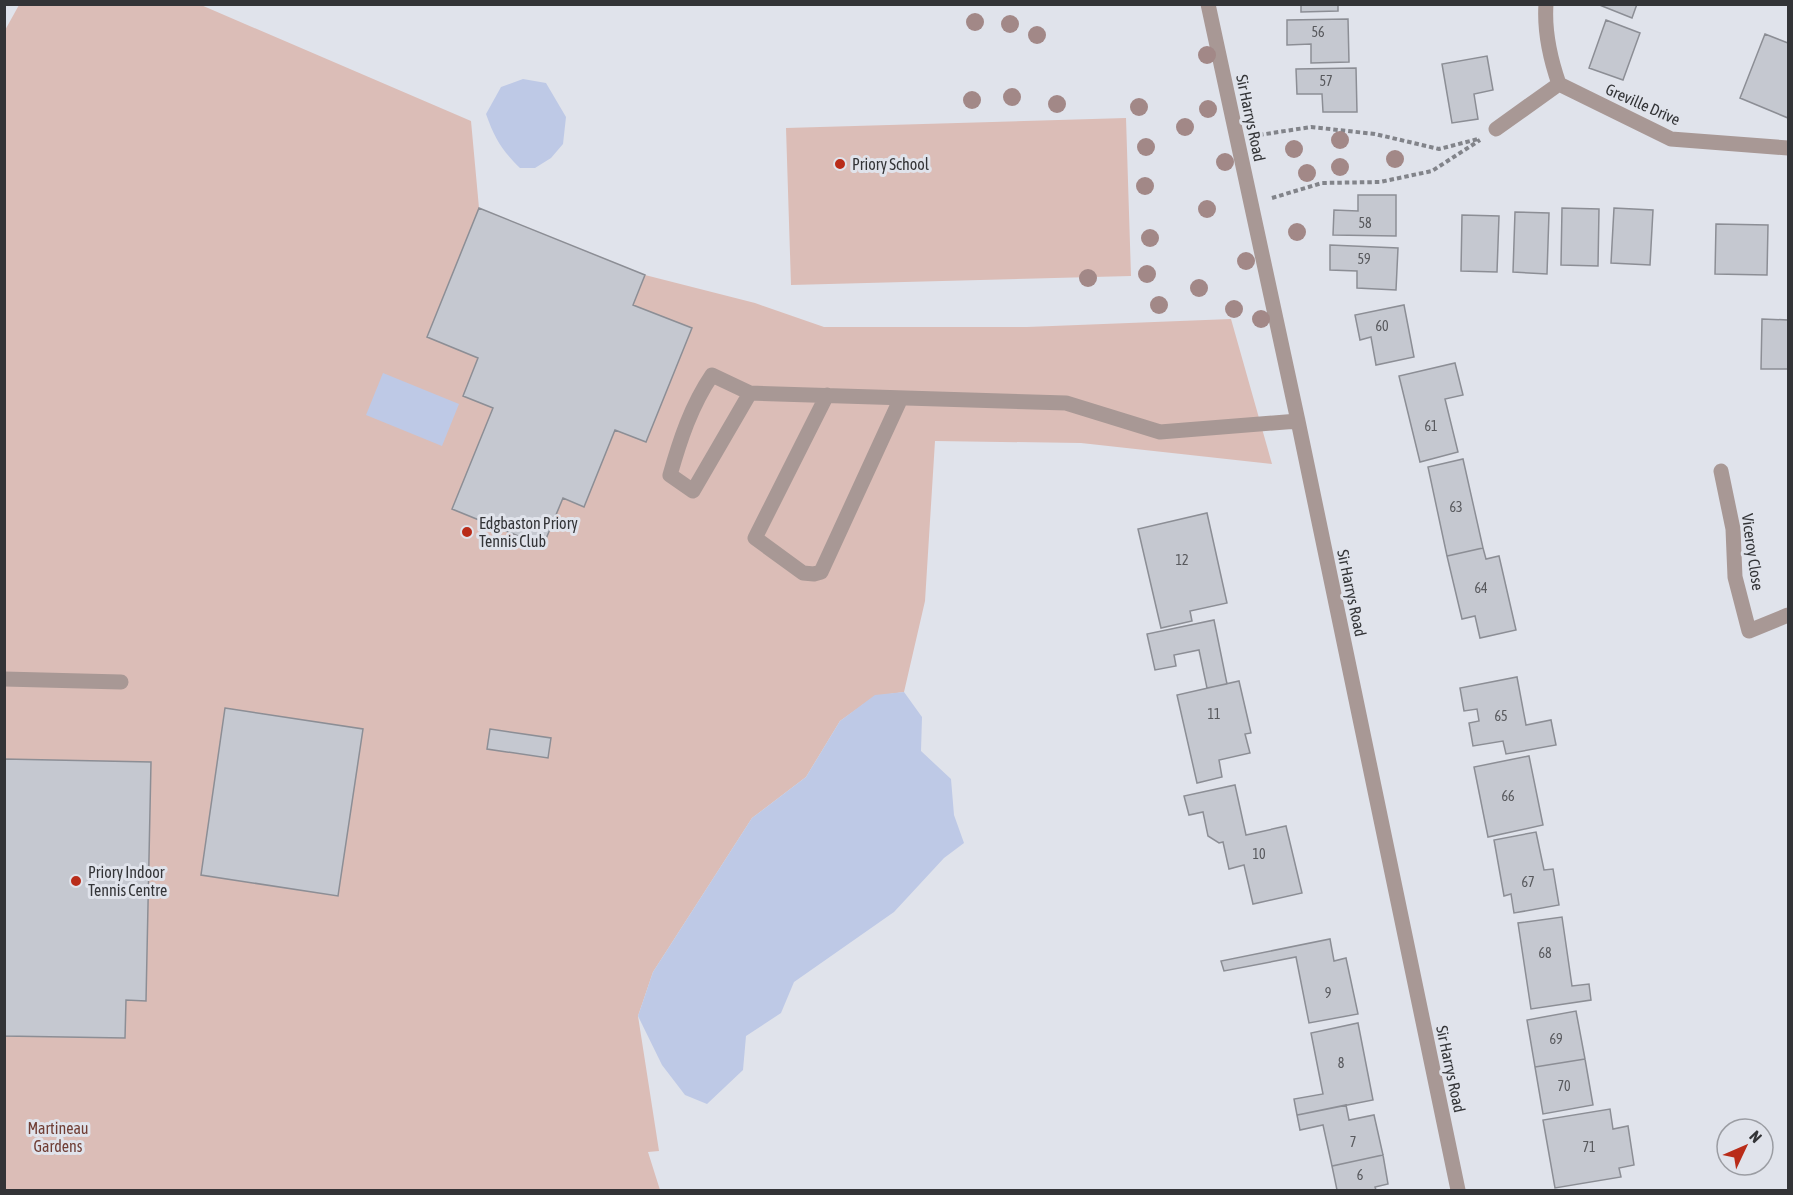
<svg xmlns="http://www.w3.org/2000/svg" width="1793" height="1195" font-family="'Asap Condensed',sans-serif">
<rect width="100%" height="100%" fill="#e0e3eb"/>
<!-- green -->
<path fill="#dbbdb7" d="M19 5H201L471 121 479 208 645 275 755 303 824 327H1027L1231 319 1272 464 1081 443 935 441 925 601 904 692 875 696 840 721 806 777 752 818 653 972 638 1016 659 1151 648 1152 660 1190H5L4 32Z
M1126 118 1131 276 791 285 786 128Z"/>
<!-- water -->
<path fill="#bec9e6" d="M523 79 546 83 566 117 563 144 551 158 535 168H520C501 149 495 139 486 114L501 87Z
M383 373 459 404 442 446 366 415Z
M904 692 922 717 921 751 951 779 954 815 964 843 944 858 894 912 794 982 781 1013 746 1036 743 1070 707 1104 685 1095 662 1065 638 1016 653 972 752 818 806 777 840 721 875 695Z"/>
<!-- building -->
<path fill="#c5c8d0" stroke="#8c8e95" stroke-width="1.5" d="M1301 4H1338V11L1301 12Z
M1597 4H1637L1632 18Z
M1348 19 1349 62 1311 63V44L1287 45V20Z
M1606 20 1640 33 1623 80 1589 68Z
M1765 34 1788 43V118L1740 98Z
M1487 56 1493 90 1474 94 1478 119 1452 123 1442 64Z
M1356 68 1357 112H1323L1322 94H1297L1296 69Z
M1358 195H1396V236L1333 235 1334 210 1358 211Z
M479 208 645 275 633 305 692 328 646 442 615 430 584 507 563 498 543 546 452 509 493 408 463 396 478 358 427 337Z
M1562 208 1599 209 1598 266 1561 265Z
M1614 208 1653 210 1650 265 1611 263Z
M1515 212 1549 213 1547 274 1513 272Z
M1462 215 1499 216 1497 272 1461 271Z
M1716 224 1768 225 1767 275 1715 274Z
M1330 245 1398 248 1396 290 1357 288V271L1330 270Z
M1404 305 1414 357 1376 365 1371 337 1360 340 1355 315Z
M1762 319 1788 320V369H1761Z
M1455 363 1463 395 1445 399 1458 452 1420 462 1399 376Z
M1463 459 1483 548 1447 556 1428 467Z
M1207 513 1227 603 1190 611 1192 621 1161 628 1138 529Z
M1483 548 1486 559 1499 556 1516 630 1480 638 1475 616 1462 619 1447 556Z
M1214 620 1227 684 1207 688 1199 650 1174 655 1176 666 1155 670 1147 634Z
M1517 677 1526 725 1551 720 1556 745 1506 754 1503 741 1473 746 1469 723 1479 721 1477 709 1464 711 1460 688Z
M1239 681 1251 733 1245 734 1250 753 1219 760 1222 777 1197 783 1177 695Z
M225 708 363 729 338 896 201 875Z
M490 729 551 738 548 758 487 749Z
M1529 756 1543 825 1488 837 1474 767Z
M4 759 151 762 146 1001 126 1000 125 1038 4 1036Z
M1235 785 1246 835 1286 826 1302 893 1253 904 1244 865 1229 869 1223 842 1219 843 1208 836 1203 812 1189 815 1184 796Z
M1536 832 1544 870 1553 869 1559 905 1514 913 1511 894 1504 896 1494 840Z
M1562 917 1572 986 1589 984 1591 1000 1531 1009 1518 923Z
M1330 939 1334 961 1346 958 1358 1014 1309 1023 1296 957 1224 971 1221 961Z
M1576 1011 1585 1059 1535 1067 1527 1020Z
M1358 1023 1373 1100 1297 1115 1294 1099 1323 1094 1311 1033Z
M1585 1059 1593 1105 1543 1114 1535 1067Z
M1346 1105 1349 1120 1374 1115 1383 1155 1332 1166 1323 1125 1300 1130 1297 1115Z
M1610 1109 1613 1129 1628 1126 1634 1165 1619 1168 1621 1177 1555 1188 1543 1120Z
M1383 1155 1388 1184 1375 1187 1376 1190H1337L1332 1166Z"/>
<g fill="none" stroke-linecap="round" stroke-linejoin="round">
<!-- path -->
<path stroke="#82848a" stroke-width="4" stroke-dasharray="4.5 3" stroke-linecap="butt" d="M1259 135 1311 127 1375 134 1439 149 1478 139
M1272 198 1322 183 1380 182 1432 171 1480 140"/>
<!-- minor -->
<path stroke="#a89895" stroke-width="15" d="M1208 4 1298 421 1458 1190
M1546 4C1544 32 1550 58 1559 84L1671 139 1788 148
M1496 129 1559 84
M750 393 712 375C691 406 680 440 670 475L693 491 750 393 1066 403 1160 432 1298 421
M827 395 755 538 803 573 814 574 821 572 901 398
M1721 471 1733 529 1735 577 1749 631 1788 615
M4 679 121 682"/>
</g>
<!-- trees -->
<g fill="#a28887">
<circle cx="975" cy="22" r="9"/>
<circle cx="1010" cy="24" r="9"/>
<circle cx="1037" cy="35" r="9"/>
<circle cx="1207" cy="55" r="9"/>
<circle cx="1012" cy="97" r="9"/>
<circle cx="972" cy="100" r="9"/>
<circle cx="1057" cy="104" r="9"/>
<circle cx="1139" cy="107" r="9"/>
<circle cx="1208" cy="109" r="9"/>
<circle cx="1185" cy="127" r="9"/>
<circle cx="1340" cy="140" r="9"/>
<circle cx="1146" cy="147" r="9"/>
<circle cx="1294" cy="149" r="9"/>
<circle cx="1395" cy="159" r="9"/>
<circle cx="1225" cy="162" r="9"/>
<circle cx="1340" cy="167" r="9"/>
<circle cx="1307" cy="173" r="9"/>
<circle cx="1145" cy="186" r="9"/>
<circle cx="1207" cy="209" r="9"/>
<circle cx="1297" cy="232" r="9"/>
<circle cx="1150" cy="238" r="9"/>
<circle cx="1246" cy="261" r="9"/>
<circle cx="1147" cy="274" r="9"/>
<circle cx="1088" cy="278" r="9"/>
<circle cx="1199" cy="288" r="9"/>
<circle cx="1159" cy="305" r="9"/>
<circle cx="1234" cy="309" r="9"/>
<circle cx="1261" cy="319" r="9"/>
</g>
<!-- markers -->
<g fill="#b92c19" stroke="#e0e3eb" stroke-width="2">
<circle cx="840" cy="164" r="6"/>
<circle cx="467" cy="532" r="6"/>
<circle cx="76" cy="881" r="6"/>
</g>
<g text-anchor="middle" stroke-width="6" stroke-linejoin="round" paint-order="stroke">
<!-- number labels -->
<g font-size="14" fill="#58595d">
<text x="1318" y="37">56</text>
<text x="1326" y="86">57</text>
<text x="1365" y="228">58</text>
<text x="1364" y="264">59</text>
<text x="1382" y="331">60</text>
<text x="1431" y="431">61</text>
<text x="1456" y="512">63</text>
<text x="1182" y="565">12</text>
<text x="1481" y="593">64</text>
<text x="1214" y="719">11</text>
<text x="1501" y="721">65</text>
<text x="1508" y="801">66</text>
<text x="1259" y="859">10</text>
<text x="1528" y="887">67</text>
<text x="1545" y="958">68</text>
<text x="1328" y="998">9</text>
<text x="1556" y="1044">69</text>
<text x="1341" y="1068">8</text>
<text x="1564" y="1091">70</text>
<text x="1353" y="1147">7</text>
<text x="1589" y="1152">71</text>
<text x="1360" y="1180">6</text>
</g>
<!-- street labels -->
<g font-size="16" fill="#333437" stroke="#e0e3eb">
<text transform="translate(1643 104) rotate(24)" y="6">Greville Drive</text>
<text transform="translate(1251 118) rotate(78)" y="6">Sir Harrys Road</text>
<text transform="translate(1753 552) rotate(82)" y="6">Viceroy Close</text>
<text transform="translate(1352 593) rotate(78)" y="6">Sir Harrys Road</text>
<text transform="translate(1451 1069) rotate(78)" y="6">Sir Harrys Road</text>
</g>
<!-- poi labels -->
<g font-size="16" fill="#333437" stroke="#e0e3eb" text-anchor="start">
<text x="852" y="170">Priory School</text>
<text x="479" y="529">Edgbaston Priory<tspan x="479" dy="18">Tennis Club</tspan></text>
<text x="88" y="878">Priory Indoor<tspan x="88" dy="18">Tennis Centre</tspan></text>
</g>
<!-- park labels -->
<g font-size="16" fill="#703e35" stroke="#e0e3eb">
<text x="58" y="1134">Martineau<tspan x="58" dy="18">Gardens</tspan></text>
</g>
</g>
<!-- border -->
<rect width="1793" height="1195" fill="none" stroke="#333437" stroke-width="12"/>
<!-- north arrow -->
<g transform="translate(1745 1147) rotate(46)"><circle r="28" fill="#e0e3eb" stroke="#9b9da3" stroke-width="1.5"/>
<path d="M0-4.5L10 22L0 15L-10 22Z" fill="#b92c19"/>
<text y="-9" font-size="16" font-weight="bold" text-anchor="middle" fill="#333437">N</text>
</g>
</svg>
